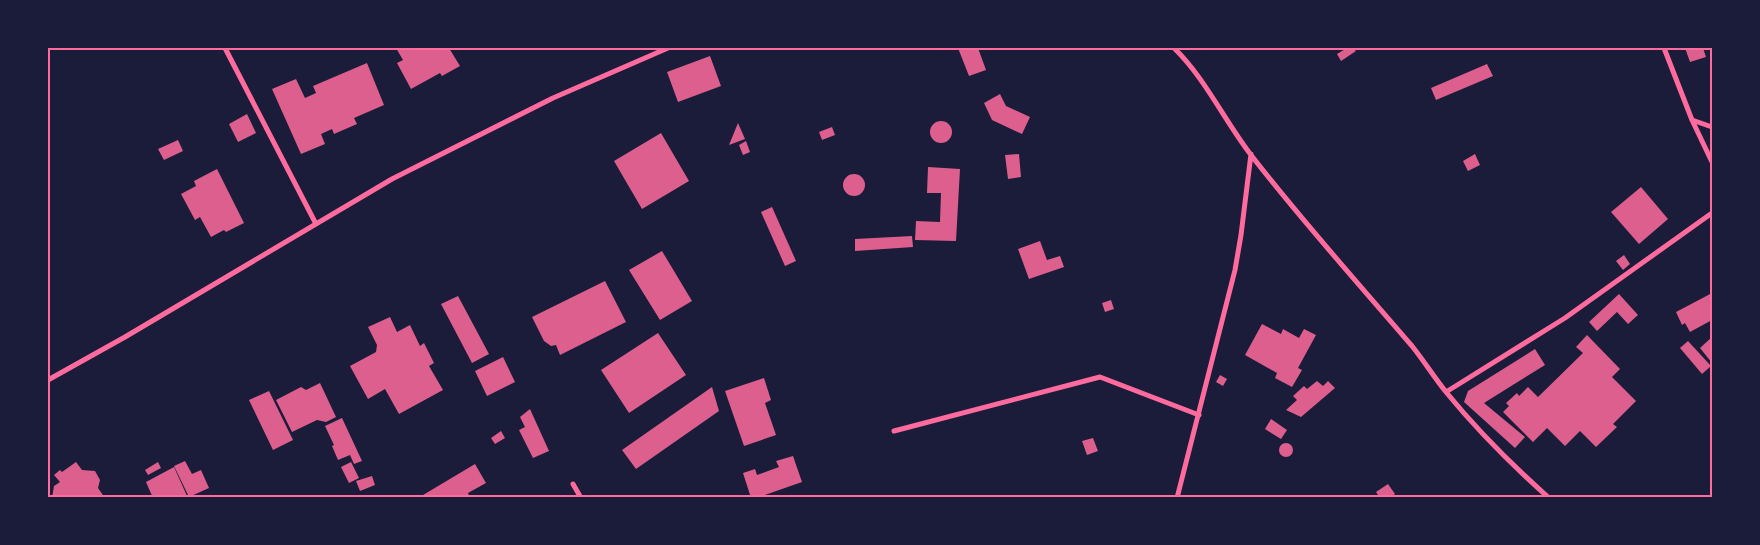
<svg xmlns="http://www.w3.org/2000/svg" width="1760" height="545" font-family="'Noto Serif',serif">
<rect width="100%" height="100%" fill="#1b1b3a"/>
<!-- building -->
<path fill="#dd5f8e" d="M396 48H449L460 66 442 76 440 73 411 89 397 63 403 60Z
M958 48H978L986 70 969 76Z
M1347 48H1353L1356 51 1341 61 1337 54Z
M1685 48H1703L1706 57 1690 62Z
M710 56 721 86 678 102 667 72Z
M367 63 384 105 354 118 357 124 334 134 332 129 321 134 325 144 301 154 272 89 296 79 305 98 316 93 313 86Z
M1487 64 1493 76 1436 100 1431 88Z
M1000 94 1006 106 1030 117 1022 134 992 120 984 103Z
M247 114 256 133 238 142 229 124Z
M930 132a11 11 0 1 1 22 0a11 11 0 1 1-22 0Z
M738 123 745 139 729 145Z
M832 127 835 135 822 140 819 132Z
M661 133 689 181 642 209 614 161Z
M178 140 183 151 164 160 158 149Z
M746 141 750 152 743 155 739 145Z
M1019 154 1021 177 1008 179 1005 155Z
M1475 154 1480 165 1468 171 1463 161Z
M928 167 960 169 956 241 915 240 916 221 940 222 941 193H927Z
M217 169 244 223 226 232 224 230 211 237 200 217 195 220 181 194 196 186 194 181Z
M843 185a11 11 0 1 1 22 0a11 11 0 1 1-22 0Z
M1641 187 1668 219 1639 244 1611 212Z
M772 207 796 261 785 266 761 212Z
M912 236 913 247 855 251V239Z
M1040 241 1047 260 1060 256 1064 267 1029 279 1018 249Z
M662 251 692 301 660 320 629 270Z
M1624 255 1630 264 1623 270 1616 261Z
M605 281 626 322 560 355 556 345 551 346 544 341 532 317Z
M1712 293V320L1690 332 1685 323 1682 325 1676 312Z
M1619 294 1638 315 1628 324 1617 312 1597 331 1589 322Z
M458 296 489 354 472 363 441 304Z
M1111 300 1114 309 1105 312 1102 303Z
M390 317 397 332 410 325 420 346 424 343 434 363 429 366 443 390 399 414 385 389 368 399 350 366 376 352 377 345 368 327Z
M1262 324 1281 334 1283 329 1299 338 1304 329 1316 335 1298 368 1302 370 1292 387 1275 378 1277 373 1245 355Z
M658 333 686 375 629 413 601 370Z
M1587 335 1620 369 1612 377 1636 401 1613 424 1617 427 1596 447 1580 431 1565 446 1547 428 1533 442 1503 412 1509 406 1506 403 1517 393 1519 396 1528 387 1538 397 1583 353 1576 347Z
M1712 337V363L1700 348Z
M1688 341 1711 366 1702 374 1680 348Z
M1535 349 1545 365 1484 403 1525 437 1515 448 1464 402 1468 391Z
M503 357 515 382 487 396 475 371Z
M1220 375 1227 379 1223 386 1216 382Z
M764 378 771 400 765 403 776 435 744 446 725 391Z
M1317 381 1323 386 1328 381 1335 388 1301 417 1286 410 1297 400 1293 396 1304 386 1307 389Z
M320 383 336 417 326 422 317 420 292 432 276 400 301 387 306 390Z
M712 387 719 411 636 469 622 450Z
M269 391 293 440 273 450 249 400Z
M530 409 549 451 533 458 519 430 525 427 520 417Z
M342 418 362 461 354 464 350 455 338 460 332 446 334 445 325 426Z
M1271 419 1287 430 1281 439 1265 429Z
M501 431 505 438 495 444 491 438Z
M1093 438 1098 451 1087 455 1082 441Z
M1279 450a7 7 0 1 1 14 0a7 7 0 1 1-14 0Z
M793 456 802 482 756 498H751L743 473 755 469 757 475 779 467 776 461Z
M185 461 192 474 201 470 209 488 189 497 174 466Z
M76 462 82 470 95 471 100 480 98 488 105 498H52L54 486 60 482 54 475 60 470 62 472Z
M158 462 161 468 148 475 145 470Z
M351 462 359 478 349 483 341 467Z
M475 464 486 483 468 493 470 498H418Z
M174 467 188 498H153L146 482Z
M372 476 375 485 360 491 356 481Z
M1388 484 1395 494 1390 498H1380L1376 492Z"/>
<g fill="none" stroke-linecap="round" stroke-linejoin="round">
<!-- minor -->
<path stroke="#ff6b9d" stroke-width="5" d="M225 48 316 224
M1174 48C1205 78 1224 120 1251 155 1302 221 1358 283 1412 346 1424 361 1434 377 1446 392 1477 430 1512 465 1549 498
M1664 48 1692 120 1712 162
M1692 120 1712 127
M48 380 125 337 392 179 553 98 668 48
M1446 392 1565 318 1712 213
M894 431 1100 377 1199 415
M573 484 581 498
M1177 498 1235 270 1241 235 1251 154"/>
</g>
<!-- border -->
<rect width="1760" height="545" fill="none" stroke="#1b1b3a" stroke-width="98"/>
<rect x="49" y="49" width="1662" height="447" fill="none" stroke="#ff6b9d" stroke-width="2"/>
</svg>
